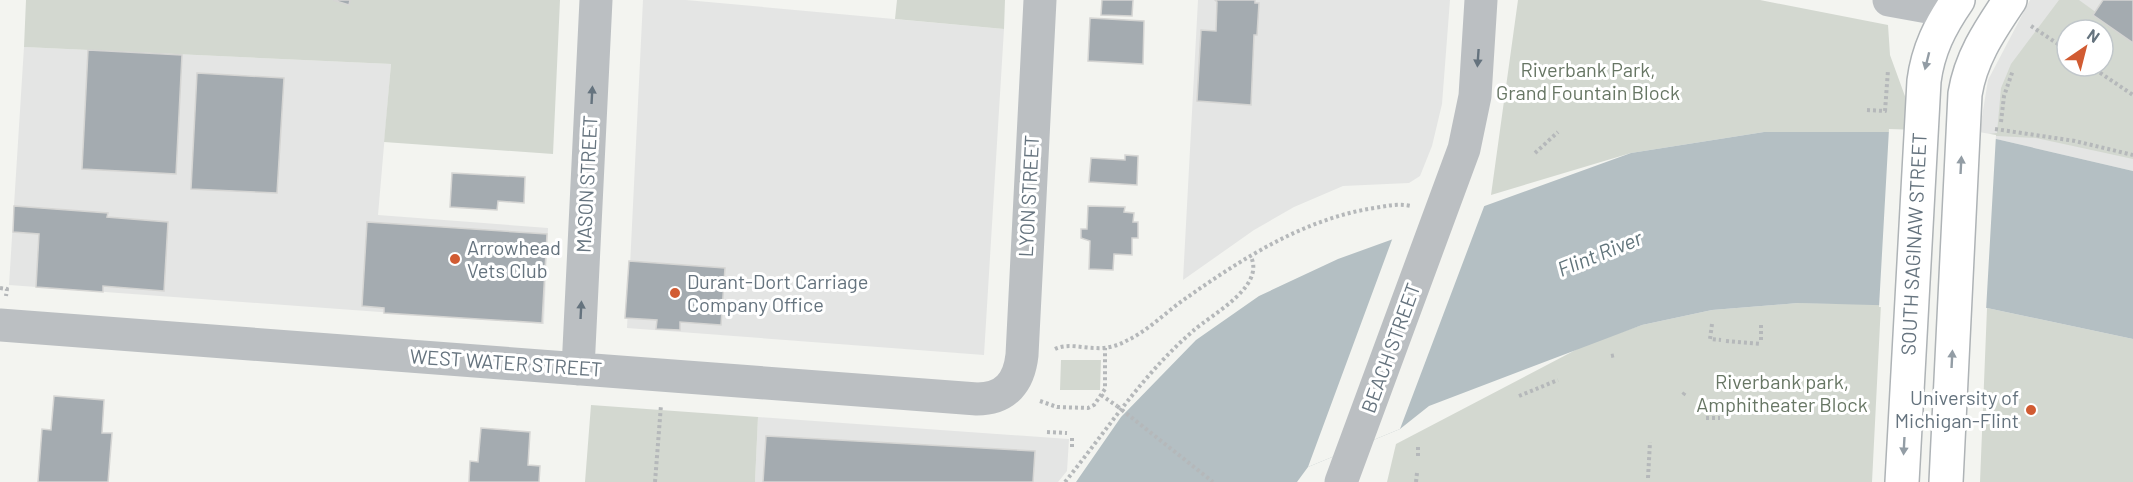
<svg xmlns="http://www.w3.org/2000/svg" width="2133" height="482" font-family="Barlow,sans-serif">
<rect width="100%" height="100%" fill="#f3f4f0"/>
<!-- built -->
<path fill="#e4e5e4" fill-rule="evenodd" d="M643 0H686L1004 29 984 355 627 328Z
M1198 0H1450L1442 104 1432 146 1420 176 1409 183 1343 186 1294 207 1254 230 1183 280Z
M2030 0H2133V171L1979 135 1988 80ZM2067 30H2103V66H2067Z
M24 47 391 64 378 215 548 228 544 324 9 285Z
M758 417 1069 439 1067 471 1058 482H755Z"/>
<!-- green -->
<path fill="#d3d8d0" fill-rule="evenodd" d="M26 0H560L553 154 384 142 391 64 24 47Z
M897 0H1005L1004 29 895 19Z
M1518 0H1760L1888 25 1890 55 1918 132H1764L1631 153 1491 195Z
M2059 0H2079L2133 39V159L2036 138 1979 135 1997 133 2001 88 2011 64ZM2067 30H2103V66H2067Z
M1798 303 1881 304 1872 482H1387L1396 444 1585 345 1642 325 1712 310Z
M1987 308 2133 339V482H1980Z
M1061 360H1101L1100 390H1060Z
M591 405 758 417 755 482H585Z"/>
<!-- water -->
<path fill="#b4bfc3" d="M1764 132H1918L1979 135 2133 171V339L1987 308 1798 303 1712 310 1642 325 1429 406 1400 429 1308 467 1297 482H1076L1121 417 1196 340 1259 296 1338 259 1631 153Z"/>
<!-- pier -->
<path fill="#f3f4f0" d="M1889 129 1979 132 1996 135 1986 311 1879 307Z
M1485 204 1400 429 1308 467 1393 237Z"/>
<!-- building -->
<path fill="#a4abb0" stroke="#d5d5d3" stroke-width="1.5" d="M333 0H350L349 5Z
M1102 0H1133L1132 16 1101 15Z
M1215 0H1255V3H1259L1257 35H1254L1251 105 1197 101 1201 30 1216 31 1217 2Z
M2103 0H2133V43L2093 15Z
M1090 18 1144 21 1143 64 1088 61Z
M88 50 182 55 176 174 82 169Z
M197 73 284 78 277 193 191 189Z
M1125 155 1138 156 1137 185 1089 182 1091 158 1125 160Z
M452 173 525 177 524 203 498 201 497 210 450 207Z
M14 206 108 213 107 217 168 222 164 291 103 286V292L36 287 39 234 13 232Z
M1088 206 1125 207 1124 212 1134 213 1133 222H1138V238H1132V255L1114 254 1113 270 1089 269 1090 241 1081 238V229H1087Z
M367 222 547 234 542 323 384 313V308L362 306Z
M629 261 725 268 721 325 680 322V330L656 329 657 320 625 318Z
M54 396 104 400 102 433H112L108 482H38L42 429 51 430Z
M481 428 530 432 528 465 540 466 539 482H469L470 461 478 462Z
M766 436 1035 451 1033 482H763Z"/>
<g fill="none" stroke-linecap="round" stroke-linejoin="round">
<defs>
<path id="major" d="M1902 482 1924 81C1928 50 1940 26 1958 0
M1946 482 1965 94C1971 57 1990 30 2010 0"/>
</defs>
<!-- major casing -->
<use href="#major" stroke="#aeb3b6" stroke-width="36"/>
<!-- path -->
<path stroke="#b5b8ba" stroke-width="4" stroke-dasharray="3 3" stroke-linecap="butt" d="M2031 26 2067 50
M2090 66 2133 95
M1867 110 1885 111 1888 70
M2001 122 2004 96 2013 70
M1995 129 2075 141 2133 155
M1535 153 1558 132
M0 288 7 289 6 296
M1712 324 1710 339 1721 340
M1761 340V325
M1726 341 1761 344
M1055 349C1067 343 1082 348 1095 348 1106 349 1117 346 1126 341 1146 332 1164 314 1182 301 1240 260 1303 219 1374 208 1387 206 1398 203 1411 206
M1611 356 1616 355
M1101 395 1117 406
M1683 395 1686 391
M1519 396 1558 380
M1040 401 1057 407 1088 408 1094 405 1105 389V348
M1706 418H1720
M1047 432 1067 433
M1072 438V447
M1418 456V444
M1648 478 1650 442
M655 482 661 405
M1065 482C1107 430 1143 374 1193 331 1212 314 1265 287 1251 257
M1416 482 1417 473"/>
<!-- minor -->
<path stroke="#bbbfc2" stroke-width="33" d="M1889 0 1950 11
M0 325 977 399C1006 399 1019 382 1022 355L1040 0
M578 369 596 0
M1341 482 1464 149 1475 96 1481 0"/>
<!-- major -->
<use href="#major" stroke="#fff" stroke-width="33"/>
<!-- path-bridge -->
<path stroke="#b5b8ba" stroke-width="4" stroke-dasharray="3 3" stroke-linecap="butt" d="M1117 406 1213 482"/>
</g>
<!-- one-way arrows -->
<defs><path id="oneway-solid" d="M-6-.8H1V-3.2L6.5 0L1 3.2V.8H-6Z" transform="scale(1.5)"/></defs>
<g fill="#65737e">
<use href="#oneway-solid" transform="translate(1478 58) rotate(94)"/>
<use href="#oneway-solid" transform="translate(592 95) rotate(-87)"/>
<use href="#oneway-solid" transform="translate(581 310) rotate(-87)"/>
</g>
<g fill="#939da5">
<use href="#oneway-solid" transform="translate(1927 61) rotate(104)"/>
<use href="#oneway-solid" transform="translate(1961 165) rotate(-87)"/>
<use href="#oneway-solid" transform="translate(1952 359) rotate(-87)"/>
<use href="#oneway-solid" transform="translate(1904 446) rotate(93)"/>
</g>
<!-- markers -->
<g fill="#d15b32" stroke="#fff" stroke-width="2">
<circle cx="455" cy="259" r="6"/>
<circle cx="675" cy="293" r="6"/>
<circle cx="2031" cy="410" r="6"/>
</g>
<g text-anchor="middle" stroke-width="6" stroke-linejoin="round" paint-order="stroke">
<!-- park labels -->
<g font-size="20" fill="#677664" stroke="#fff">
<text x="1588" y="77">Riverbank Park,<tspan x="1588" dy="23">Grand Fountain Block</tspan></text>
<text x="1782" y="389">Riverbank park,<tspan x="1782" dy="23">Amphitheater Block</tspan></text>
</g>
<!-- street labels -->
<g font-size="20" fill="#65737e" stroke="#fff">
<text transform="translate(587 184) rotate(-87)" y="7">MASON STREET</text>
<text transform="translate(1029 196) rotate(-87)" y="7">LYON STREET</text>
<text transform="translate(1914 244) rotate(-87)" y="7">SOUTH SAGINAW STREET</text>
<text transform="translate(1391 348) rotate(-70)" y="7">BEACH STREET</text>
<text transform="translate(506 363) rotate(4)" y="7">WEST WATER STREET</text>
</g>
<!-- poi labels -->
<g font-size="20" fill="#65737e" stroke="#fff" text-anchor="start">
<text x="467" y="255">Arrowhead<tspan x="467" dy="23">Vets Club</tspan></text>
<text x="687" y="289">Durant-Dort Carriage<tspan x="687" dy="23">Company Office</tspan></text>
<text x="2019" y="405" text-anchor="end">University of<tspan x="2019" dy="23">Michigan-Flint</tspan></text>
</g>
<!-- water labels -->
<g font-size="21" font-style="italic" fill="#61747b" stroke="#fff">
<text transform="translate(1600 254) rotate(-22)" y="7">Flint River</text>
</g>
</g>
<!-- north arrow -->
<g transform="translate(2085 48) rotate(35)"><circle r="28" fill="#ffffff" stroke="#c1c7cb" stroke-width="1.5"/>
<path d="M0-4.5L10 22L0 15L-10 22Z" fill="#d15b32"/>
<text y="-9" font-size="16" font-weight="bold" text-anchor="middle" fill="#65737e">N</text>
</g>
</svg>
